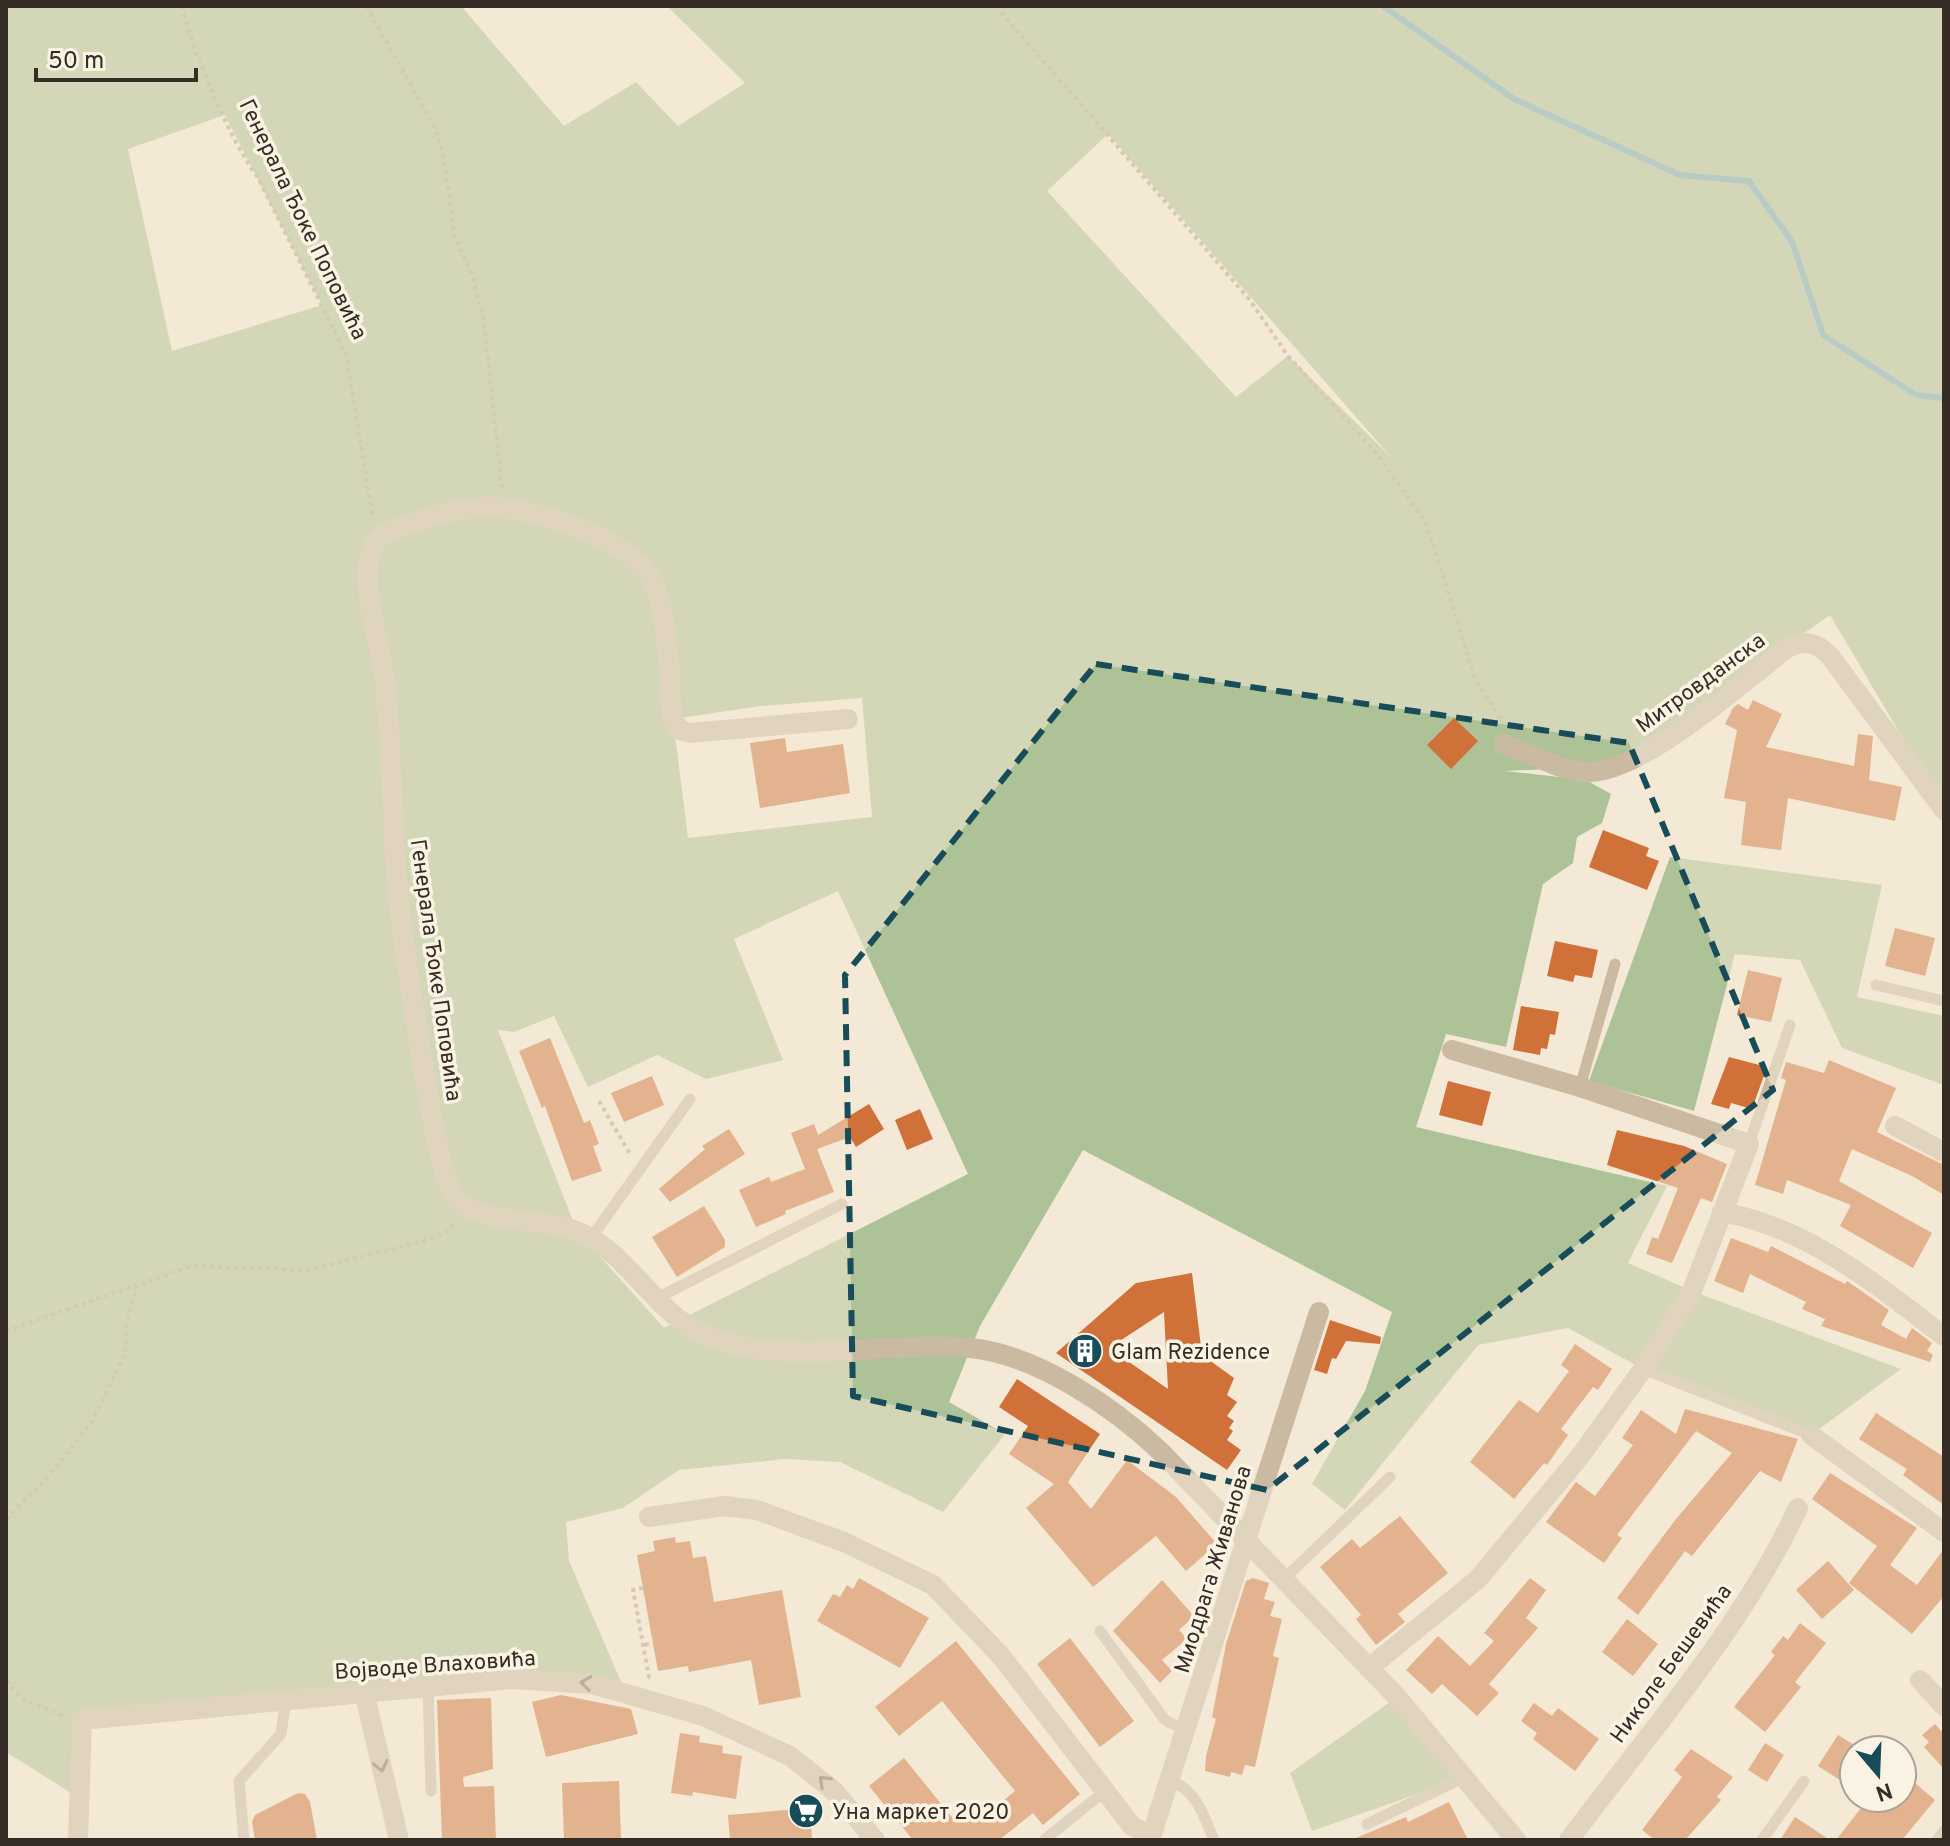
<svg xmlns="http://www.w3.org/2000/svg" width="1950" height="1846" font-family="Overpass,sans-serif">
<rect width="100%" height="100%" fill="#f3e9d6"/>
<!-- green -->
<path fill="#adc296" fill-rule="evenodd" d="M6 6H461L564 126 636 82 678 126 745 83 667 6H1944V793L1905 742 1830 615 1615 766 1505 771 1586 780 1611 794 1602 823 1577 837 1573 863 1543 884 1506 1047 1446 1034 1416 1127 1667 1186 1628 1263 1692 1291 1901 1369 1811 1435 1643 1369 1568 1328 1478 1345 1345 1510 1312 1484 1365 1391 1392 1312 1083 1150 980 1326 949 1402 1005 1434 943 1512 840 1462 785 1459 679 1470 623 1508 566 1522 569 1561 625 1691 559 1680 82 1720 79 1798 6 1752ZM225 115 322 305 172 351 128 149ZM1108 134 1391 457 1288 356 1236 397 1047 191ZM862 698 872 817 688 838 673 719 761 706ZM838 891 968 1174 664 1328 577 1231 498 1030 514 1032 554 1016 588 1087 657 1055 706 1079 783 1060 734 939Z
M1670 857 1882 885 1857 997 1944 1016V1085L1842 1048 1800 960 1735 954 1694 1111 1589 1081Z
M1397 1697 1463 1778 1312 1831 1290 1773Z"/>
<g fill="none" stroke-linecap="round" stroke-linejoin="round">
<!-- stream -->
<path stroke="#73a7b2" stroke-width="6" d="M1383 6 1514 99 1680 175 1749 181 1792 242 1823 335 1916 395 1944 398"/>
</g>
<!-- building -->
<path fill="#cf7138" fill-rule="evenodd" d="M1753 700 1782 714 1766 747 1854 766 1858 734 1873 736 1869 780 1902 787 1895 821 1788 798 1781 850 1741 845 1746 802 1724 798 1737 730 1725 724 1733 708 1738 704 1748 710Z
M1454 718 1478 741 1451 769 1427 745Z
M785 738 787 752 843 744 850 793 760 808 750 743Z
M1603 830 1649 848 1646 856 1659 861 1647 890 1589 867Z
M1895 928 1935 938 1925 976 1885 966Z
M1555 941 1598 950 1592 978 1575 975 1573 982 1547 976Z
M1748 970 1782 978 1771 1022 1737 1015Z
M1521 1006 1559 1012 1555 1035 1550 1034 1547 1049 1541 1048 1540 1055 1513 1050Z
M550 1038 584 1123 590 1120 599 1144 593 1146 602 1171 572 1181 545 1106 542 1108 519 1051Z
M1729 1057 1767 1067 1752 1109 1731 1103 1729 1109 1711 1104Z
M1829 1060 1896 1088 1877 1132 1944 1165V1195L1912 1176 1852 1149 1839 1181 1932 1233 1913 1268 1840 1226 1851 1205 1787 1180 1783 1194 1755 1185 1786 1080 1781 1078 1786 1062 1824 1073Z
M652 1076 664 1105 624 1122 611 1093Z
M1448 1081 1491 1092 1482 1126 1439 1115Z
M869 1104 884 1129 856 1147 850 1137 817 1149 834 1192 785 1211 786 1214 756 1227 739 1190 769 1177 771 1182 805 1169 791 1133 814 1124 818 1135Z
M920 1109 933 1139 907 1150 895 1120Z
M729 1129 745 1154 670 1202 659 1189 705 1149 702 1146Z
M1617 1130 1684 1146 1727 1164 1712 1202 1701 1198 1672 1263 1646 1254 1652 1237 1658 1239 1678 1188 1607 1165Z
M704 1206 725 1240V1247L677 1277 652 1237Z
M1731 1238 1768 1252 1771 1246 1845 1284 1847 1281 1889 1310 1881 1325 1906 1339 1912 1328 1932 1343 1927 1351 1933 1355 1930 1362 1821 1326 1825 1319 1802 1309 1806 1302 1750 1274 1743 1293 1714 1281Z
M1192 1273 1202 1355 1234 1378 1227 1395 1237 1402 1227 1416 1234 1421 1229 1428 1233 1431 1227 1440 1241 1450 1227 1470 1056 1353 1136 1283ZM1164 1312 1168 1389 1109 1348Z
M1330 1320 1381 1337 1380 1344 1346 1341 1336 1359 1332 1358 1327 1374 1314 1370Z
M1575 1344 1612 1369 1598 1390 1593 1387 1561 1429 1568 1435 1547 1465 1544 1463 1514 1499 1470 1462 1519 1400 1538 1413 1569 1371 1561 1365Z
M1017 1379 1100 1434 1068 1482 1091 1509 1127 1460 1176 1497 1217 1544 1186 1571 1156 1536 1093 1587 1026 1508 1054 1484 1009 1454 1028 1426 999 1407Z
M1685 1409 1798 1439 1781 1482 1760 1471 1692 1556 1685 1551 1638 1615 1617 1598 1676 1519 1732 1453 1696 1431 1617 1535 1622 1538 1604 1563 1546 1522 1576 1482 1595 1496 1633 1445 1622 1438 1641 1410 1676 1434Z
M1876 1413 1944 1457V1505L1903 1475 1907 1469 1859 1439Z
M1830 1473 1917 1528 1890 1565 1917 1585 1944 1549V1596L1912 1634 1849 1583 1877 1546 1812 1499Z
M1400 1516 1448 1573 1398 1614 1405 1622 1376 1645 1356 1619 1361 1615 1320 1567 1352 1539 1360 1548Z
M675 1537 676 1543 690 1541 693 1558 706 1556 714 1602 782 1590 801 1697 759 1705 751 1660 689 1672 688 1666 658 1671 637 1555 655 1551 653 1541Z
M1828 1561 1854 1590 1822 1619 1796 1590Z
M859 1578 929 1618 900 1668 817 1621 833 1594 840 1597 847 1585 853 1589Z
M1253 1578 1269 1583 1264 1599 1275 1602 1270 1616 1282 1619 1273 1656 1279 1658 1255 1767 1245 1765 1242 1775 1231 1772 1230 1777 1205 1771 1206 1756 1216 1719 1212 1717 1226 1644 1246 1581Z
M1530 1578 1546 1590 1526 1618 1538 1628 1489 1684 1499 1693 1477 1716 1442 1684 1432 1694 1406 1670 1438 1636 1470 1666 1494 1641 1484 1633Z
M1162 1580 1194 1616 1179 1630 1187 1639 1162 1660 1172 1671 1160 1683 1113 1631Z
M1627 1619 1658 1644 1633 1676 1602 1652Z
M1800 1623 1826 1643 1795 1682 1801 1687 1765 1732 1734 1707 1775 1655 1771 1652 1783 1636 1788 1640Z
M1070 1638 1134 1721 1100 1747 1037 1664Z
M956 1641 1080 1794 1043 1825 1033 1813 999 1840H913L869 1786 904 1758 955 1821 966 1811 976 1823 1015 1791 942 1701 899 1736 875 1707Z
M561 1695 631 1709 638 1734 546 1757 532 1702Z
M491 1698 493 1769 463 1777 464 1787 494 1786 496 1840H442L437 1700Z
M1534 1703 1552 1716 1558 1708 1599 1739 1575 1771 1533 1739 1537 1733 1521 1721Z
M1935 1724 1941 1731 1944 1729V1769L1924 1747 1929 1742 1922 1735Z
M680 1733 700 1736 699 1742 723 1746 722 1753 742 1756 736 1799 693 1792 692 1796 671 1793Z
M1838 1735 1854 1745V1789L1818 1766Z
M1765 1743 1784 1755 1767 1782 1748 1770Z
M1691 1749 1733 1777 1717 1797 1721 1800 1685 1840H1655L1642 1830 1677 1784 1682 1777 1674 1770Z
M1902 1772 1935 1800 1902 1840H1836L1869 1798H1902Z
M619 1781 621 1840H564L562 1783Z
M298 1793 305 1794 310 1802 317 1840H255L252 1822 255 1815Z
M1449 1802 1468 1840H1351L1406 1817 1408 1822Z
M810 1808 812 1840H730L728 1815Z
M1795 1817 1830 1840H1780Z"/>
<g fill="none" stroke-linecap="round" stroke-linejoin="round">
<!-- path -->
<path stroke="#b7a48c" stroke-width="4" stroke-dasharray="4 4" stroke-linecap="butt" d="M182 6C195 56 227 135 257 176L346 354 373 519
M366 6 436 129 445 165 454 234 473 277 484 322 502 488
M996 6 1249 299 1288 356 1379 456 1427 525 1475 679 1504 724
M599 1101 630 1154
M6 1331 137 1285
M6 1519 51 1473 91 1423 125 1354 127 1322 137 1285 191 1266 308 1270 425 1241 446 1232 456 1221
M643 1588 633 1590 649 1677 652 1678
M645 1645 653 1643
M6 1681 24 1700 64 1716"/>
<!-- lane -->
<path stroke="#cbbaa2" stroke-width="11" d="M1876 985 1944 1001
M1580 1087 1615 964
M1749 1144 1790 1025
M591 1238 690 1099
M657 1298 842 1204
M1643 1369 1811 1435
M1283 1580 1390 1477
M1100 1631 1165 1720 1186 1731
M428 1685 431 1791
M1171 1781C1197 1790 1204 1817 1214 1840
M1367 1824 1463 1778
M244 1840 239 1781 281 1734 286 1699
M1044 1840 1105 1791
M1762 1840 1804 1781
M1937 1840 1944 1831"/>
<!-- street -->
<path stroke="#cbbaa2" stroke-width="20" d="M848 719 690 733 680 730 672 718C671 685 667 606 651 578 629 539 533 508 490 507 464 507 441 514 416 522 401 527 385 530 375 544 355 573 380 640 384 674 393 747 391 820 398 893 404 953 414 1013 424 1072 432 1112 436 1155 452 1192 467 1226 541 1217 574 1230 632 1252 656 1320 715 1339 799 1367 886 1340 971 1348 1037 1355 1114 1407 1161 1452L1397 1697 1516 1840
M1504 744C1529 753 1558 770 1585 772 1639 776 1743 682 1786 649 1804 639 1817 642 1830 656L1944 810
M1895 1126 1944 1152
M1722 1212C1809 1228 1875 1284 1944 1336
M1811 1435 1944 1532
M649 1517 724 1506 757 1510 844 1542 933 1585 1001 1656 1132 1826 1151 1836
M1369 1668 1478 1579 1581 1455 1643 1369 1692 1291 1749 1144 1580 1087 1452 1050
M1920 1680 1944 1706
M364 1692 399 1840
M78 1840 82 1720 511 1679 592 1684 703 1716 790 1756 834 1791 875 1840
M1150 1840 1319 1312
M1569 1840C1648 1734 1742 1628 1798 1508"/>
</g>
<!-- one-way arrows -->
<defs><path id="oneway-chevron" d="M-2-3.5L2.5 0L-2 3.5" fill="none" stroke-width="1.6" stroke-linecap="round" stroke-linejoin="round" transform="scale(2)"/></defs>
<g stroke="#786c5d">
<use href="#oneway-chevron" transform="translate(586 1683) rotate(-173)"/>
<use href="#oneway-chevron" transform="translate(381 1766) rotate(77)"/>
<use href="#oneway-chevron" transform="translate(824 1781) rotate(-137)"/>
</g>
<!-- marked area -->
<path d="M0 0H1950V1846H0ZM1096 664 1629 743 1773 1090 1267 1490 853 1396 845 975Z" fill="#f3e9d6" fill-opacity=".55" fill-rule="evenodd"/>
<path fill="none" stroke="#184c59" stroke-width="6" stroke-dasharray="16 10" stroke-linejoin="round" d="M1096 664 1629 743 1773 1090 1267 1490 853 1396 845 975Z"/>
<!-- icons -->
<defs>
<symbol id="building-disc" viewBox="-11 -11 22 22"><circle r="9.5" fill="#184c59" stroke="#faf3e3"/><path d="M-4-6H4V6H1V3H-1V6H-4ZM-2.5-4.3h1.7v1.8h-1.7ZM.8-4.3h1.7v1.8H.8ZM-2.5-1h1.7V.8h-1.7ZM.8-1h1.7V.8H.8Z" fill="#fff"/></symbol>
<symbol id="supermarket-disc" viewBox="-11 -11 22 22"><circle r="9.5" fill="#184c59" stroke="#faf3e3"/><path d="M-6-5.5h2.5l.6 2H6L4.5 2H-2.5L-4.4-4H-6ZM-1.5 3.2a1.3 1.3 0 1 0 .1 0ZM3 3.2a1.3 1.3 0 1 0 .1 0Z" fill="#fff"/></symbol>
</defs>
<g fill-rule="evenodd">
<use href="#building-disc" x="1065" y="1331" width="40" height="40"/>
<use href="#supermarket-disc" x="786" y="1791" width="40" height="40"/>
</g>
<g text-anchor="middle" stroke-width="7" stroke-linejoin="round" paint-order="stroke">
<!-- street labels -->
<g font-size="22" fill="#352c25" stroke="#faf3e3">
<text transform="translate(304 219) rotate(64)" y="8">Генерала Ђоке Поповића</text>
<text transform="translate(1700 682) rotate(-36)" y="8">Митровданска</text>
<text transform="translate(437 970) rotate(82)" y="8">Генерала Ђоке Поповића</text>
<text transform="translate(1212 1569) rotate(-73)" y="8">Миодрага Живанова</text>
<text transform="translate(1670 1663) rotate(-54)" y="8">Николе Бешевића</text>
<text transform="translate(435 1664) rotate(-4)" y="8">Војводе Влаховића</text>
</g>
<!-- poi labels -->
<g font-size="22" fill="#352c25" stroke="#faf3e3" text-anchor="start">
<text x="1111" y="1359">Glam Rezidence</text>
<text x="832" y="1819">Уна маркет 2020</text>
</g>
</g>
<!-- border -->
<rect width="1950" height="1846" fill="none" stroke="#352c25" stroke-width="16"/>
<!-- north arrow -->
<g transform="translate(1878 1774) rotate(161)"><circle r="38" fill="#faf3e3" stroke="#aba397" stroke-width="2"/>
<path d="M0-6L14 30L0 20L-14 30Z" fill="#184c59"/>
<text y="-12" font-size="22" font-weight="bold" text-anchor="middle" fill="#352c25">N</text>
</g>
<!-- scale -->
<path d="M36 68v12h160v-12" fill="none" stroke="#352c25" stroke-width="4"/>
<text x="48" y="68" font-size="24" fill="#352c25" stroke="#faf3e3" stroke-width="6" paint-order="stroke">50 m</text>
</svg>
